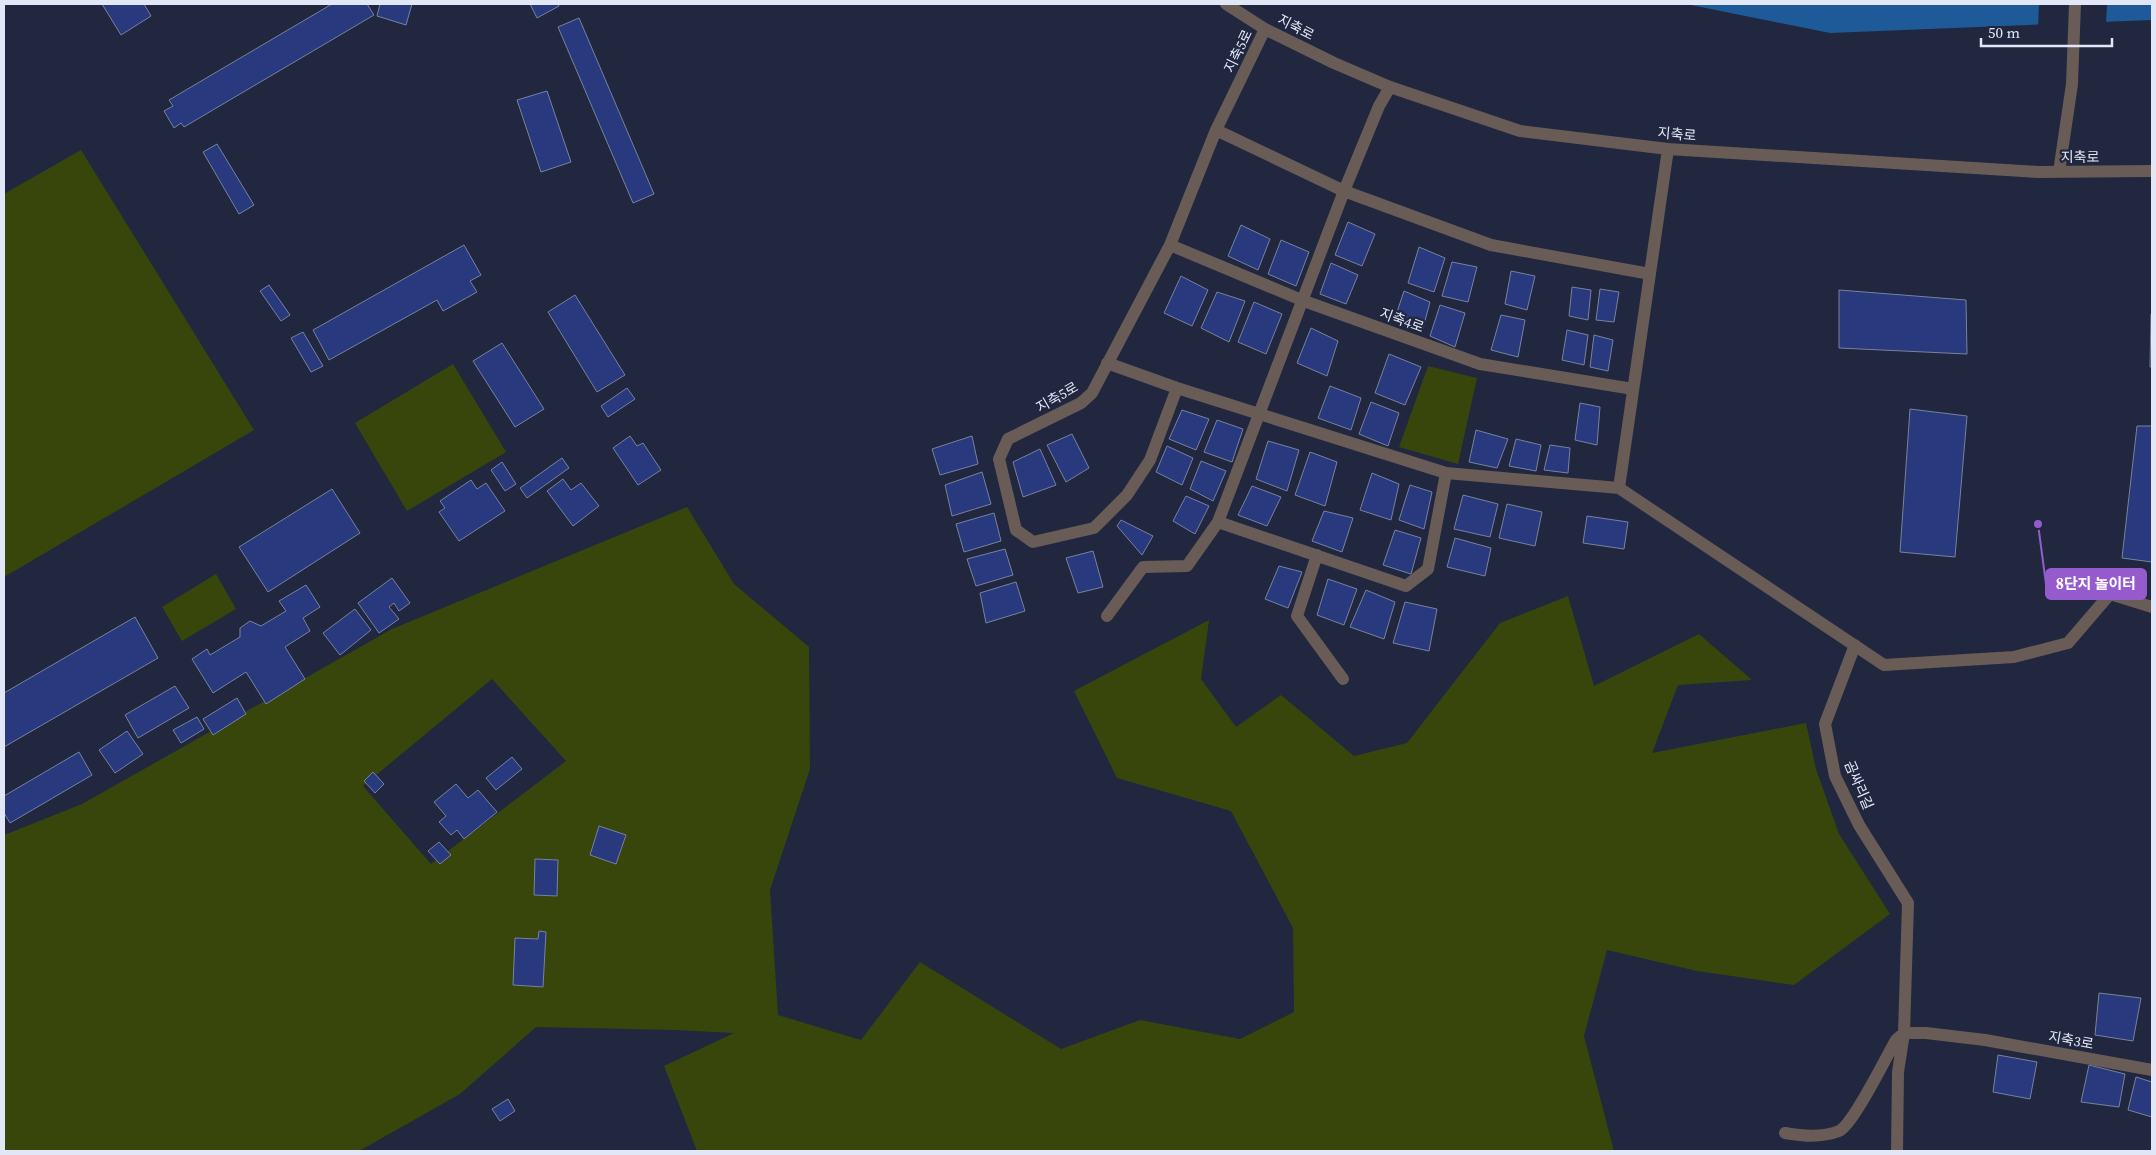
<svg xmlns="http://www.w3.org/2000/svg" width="2156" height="1155" font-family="'Source Serif 4','Noto Sans KR',serif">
<rect width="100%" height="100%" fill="#20273e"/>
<!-- green -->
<path fill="#38460c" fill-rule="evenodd" d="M81 150 254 430 4 577V194Z
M453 364 506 452 407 511 355 423Z
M1428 366 1477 378 1458 464 1399 447Z
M687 507 734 584 809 647 810 769 770 890 778 1015 861 1040 920 962 1061 1049 1140 1020 1240 1039 1294 1012 1293 928 1231 811 1117 778 1074 691 1209 620 1201 679 1236 727 1281 695 1354 756 1407 743 1500 623 1568 596 1594 686 1699 634 1752 680 1678 685 1652 753 1806 723 1816 769 1839 834 1890 914 1794 985 1697 971 1607 950 1584 1036 1614 1151H697L664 1066 734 1033 675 1030 536 1027 460 1094 359 1151H4V835L82 804 392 629ZM492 679 566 761 431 864 363 786Z
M216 574 236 609 182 641 162 607Z"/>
<!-- water -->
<path fill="#1f5a98" d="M1686 4H2152V20L1830 33Z"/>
<!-- pier -->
<path fill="#20273e" d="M2039 4H2107L2106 24 2038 27Z"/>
<!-- building -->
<path fill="#29397d" stroke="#78829e" d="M102 4H144L151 16 121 35Z
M332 4H367L374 15 184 127 181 123 174 128 164 111 173 106 169 100Z
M380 4H412L406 25 377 16Z
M530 4H558L559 6 537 18Z
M579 18 654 194 633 203 558 27Z
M547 91 571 162 541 172 517 100Z
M217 144 254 205 239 214 203 152Z
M1348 222 1375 234 1362 266 1335 255Z
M1241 225 1270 239 1258 270 1228 256Z
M1281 240 1309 252 1296 286 1268 274Z
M464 245 481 275 470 281 477 292 443 311 437 300 329 360 313 330Z
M1419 247 1445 258 1434 292 1408 283Z
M1452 262 1477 267 1468 302 1442 296Z
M1331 263 1358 275 1346 304 1320 294Z
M1511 271 1535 276 1527 310 1505 304Z
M1181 276 1208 290 1192 326 1164 313Z
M269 285 290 315 281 321 260 291Z
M1572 287 1591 290 1588 320 1569 316Z
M1600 289 1619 292 1614 322 1596 320Z
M1839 290 1966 300 1967 354 1839 348Z
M1404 291 1430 302 1422 332 1394 321Z
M1217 292 1245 301 1229 342 1201 328Z
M575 295 625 375 597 392 548 312Z
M1254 302 1282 314 1266 354 1238 342Z
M1440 305 1465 313 1455 347 1430 336Z
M2151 314H2152V367H2150Z
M1501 315 1525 320 1518 357 1491 350Z
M1311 328 1338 341 1327 376 1297 363Z
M1567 330 1588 335 1584 365 1562 360Z
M303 332 323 366 311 372 291 338Z
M1594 335 1613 340 1608 371 1590 367Z
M502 343 544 409 515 427 473 361Z
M1389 354 1421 367 1405 405 1375 393Z
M1330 386 1361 398 1351 430 1318 418Z
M627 388 635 399 608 417 601 406Z
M1371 402 1399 413 1388 446 1359 434Z
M1580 403 1600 407 1597 445 1575 440Z
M1910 409 1967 416 1955 557 1900 552Z
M1182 410 1209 419 1196 450 1169 439Z
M1217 420 1243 429 1232 462 1204 452Z
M2137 426H2152V562L2122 558Z
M1476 430 1508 439 1497 468 1469 462Z
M1072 434 1089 468 1066 482 1047 445Z
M630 436 637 446 643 443 661 470 638 485 613 448Z
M972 436 978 464 940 475 932 449Z
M1516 439 1541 445 1536 471 1509 466Z
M1268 441 1299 450 1287 491 1256 479Z
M1550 445 1570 448 1568 473 1544 470Z
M1167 446 1193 458 1182 485 1156 472Z
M1040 449 1056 485 1023 497 1013 462Z
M1310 452 1337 462 1325 506 1295 495Z
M562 458 569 468 527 498 520 488Z
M1201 461 1226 471 1213 501 1190 489Z
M502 462 516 484 505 491 491 470Z
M982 472 991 504 952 516 945 485Z
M1372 473 1399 484 1391 520 1360 510Z
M563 479 571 490 581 483 599 506 573 526 547 491Z
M471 480 477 489 486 483 505 511 459 541 439 512 445 508 440 501Z
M1410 485 1432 492 1424 529 1399 520Z
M1252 486 1281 497 1267 526 1238 515Z
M332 489 360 533 268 592 239 547Z
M1463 495 1498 504 1490 537 1454 529Z
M1186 496 1209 506 1195 534 1173 521Z
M1507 504 1542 512 1535 546 1499 538Z
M1324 511 1353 518 1342 552 1312 541Z
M994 513 1001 541 964 552 956 524Z
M1587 516 1628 522 1624 549 1583 543Z
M1121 520 1153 536 1142 555 1117 526Z
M1395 530 1421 538 1411 574 1383 565Z
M1455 538 1491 548 1485 576 1447 567Z
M1005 549 1013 575 976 586 967 559Z
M1093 551 1103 587 1078 593 1066 558Z
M1279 566 1302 572 1288 608 1265 599Z
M392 578 410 603 399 611 394 603 389 607 399 619 379 633 358 603Z
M1328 579 1357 589 1344 625 1317 615Z
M1016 582 1025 611 986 623 980 593Z
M306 585 320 607 303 618 310 631 285 647 305 679 266 704 246 672 213 693 192 659 207 649 210 655 240 637V628L250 621 261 626 286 611 279 601Z
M1366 590 1395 602 1384 639 1350 627Z
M1405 602 1437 609 1429 651 1393 643Z
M355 609 371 630 340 655 323 633Z
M135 617 158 658 4 747V693Z
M175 686 189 708 138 738 125 715Z
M237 698 246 714 213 735 203 719Z
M197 717 204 729 181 743 173 730Z
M127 731 143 754 115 773 99 750Z
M79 752 92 775 10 823 4 813V796Z
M512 757 522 769 496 790 486 778Z
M373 772 384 784 375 793 364 781Z
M456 784 468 798 478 790 497 812 464 839 457 830 451 835 439 822 446 816 434 802Z
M599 826 626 835 616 864 590 855Z
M439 842 451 855 440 864 428 851Z
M535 859 558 860 557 896 534 895Z
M539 931 546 932 543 987 513 985 515 938 538 939Z
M2099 993 2141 998 2133 1041 2095 1035Z
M1998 1055 2037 1062 2030 1099 1993 1092Z
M2089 1065 2125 1074 2119 1107 2081 1102Z
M2136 1077 2152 1082V1117L2128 1110Z
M508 1099 515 1111 500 1121 492 1109Z"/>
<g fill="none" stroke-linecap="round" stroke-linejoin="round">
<!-- minor -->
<path stroke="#695b56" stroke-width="12" d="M1226 4 1265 29 1334 63 1390 87 1520 131 1668 149 2038 172 2152 171
M1216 130 1344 191 1491 245 1650 274
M2059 172 2072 84 2075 4
M1170 245 1304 301 1480 364 1633 389
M1107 363 1177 388 1446 473 1619 488 1668 149
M1177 388 1150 460 1127 495 1094 528 1033 542 1016 530 999 459 1008 439 1081 403 1092 393 1170 245 1216 130 1265 29
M1619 488 1884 665 2014 657 2068 643 2110 594 2152 607
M1218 522 1406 586 1428 569 1446 473
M1317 555 1297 616 1343 679
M1107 616 1143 567 1187 566 1218 522 1344 191 1379 106 1390 87
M1855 645 1825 724 1835 776 1859 825 1908 903 1904 1033 1898 1072 1897 1151
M1785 1133C1803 1136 1821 1138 1839 1131 1853 1125 1886 1057 1896 1040L1904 1033H1926L1985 1040 2152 1070"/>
</g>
<g text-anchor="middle" stroke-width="4.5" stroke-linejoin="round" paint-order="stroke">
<!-- street labels -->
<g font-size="14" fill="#e2e7f7" stroke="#20273e">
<text transform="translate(1296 27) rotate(27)" y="5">지축로</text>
<text transform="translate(1238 51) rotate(-64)" y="5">지축5로</text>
<text transform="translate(1677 134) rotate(5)" y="5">지축로</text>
<text x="2080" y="162">지축로</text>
<text transform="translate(1402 320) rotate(20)" y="5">지축4로</text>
<text transform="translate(1057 397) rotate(-30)" y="5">지축5로</text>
<text transform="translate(1859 785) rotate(67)" y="5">곰싸리길</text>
<text transform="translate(2071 1040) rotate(10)" y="5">지축3로</text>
</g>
</g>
<!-- callouts -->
<path fill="none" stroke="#955bcd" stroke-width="2" d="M2038 524L2046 584"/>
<circle fill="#955bcd" stroke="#20273e" stroke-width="2" cx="2038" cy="524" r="5"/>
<rect fill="#955bcd" stroke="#955bcd" stroke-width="2" x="2046" y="569" width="100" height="30" rx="5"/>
<g font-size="15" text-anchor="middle" font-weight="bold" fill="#fff">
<text x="2096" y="589">8단지 놀이터</text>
</g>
<!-- border -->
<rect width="2156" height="1155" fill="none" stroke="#e2e7f7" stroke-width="10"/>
<!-- scale -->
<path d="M1981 38v8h131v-8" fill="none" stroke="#e2e7f7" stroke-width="2.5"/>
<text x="1988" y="38" font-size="15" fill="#e2e7f7" stroke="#20273e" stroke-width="4" paint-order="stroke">50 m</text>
</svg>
